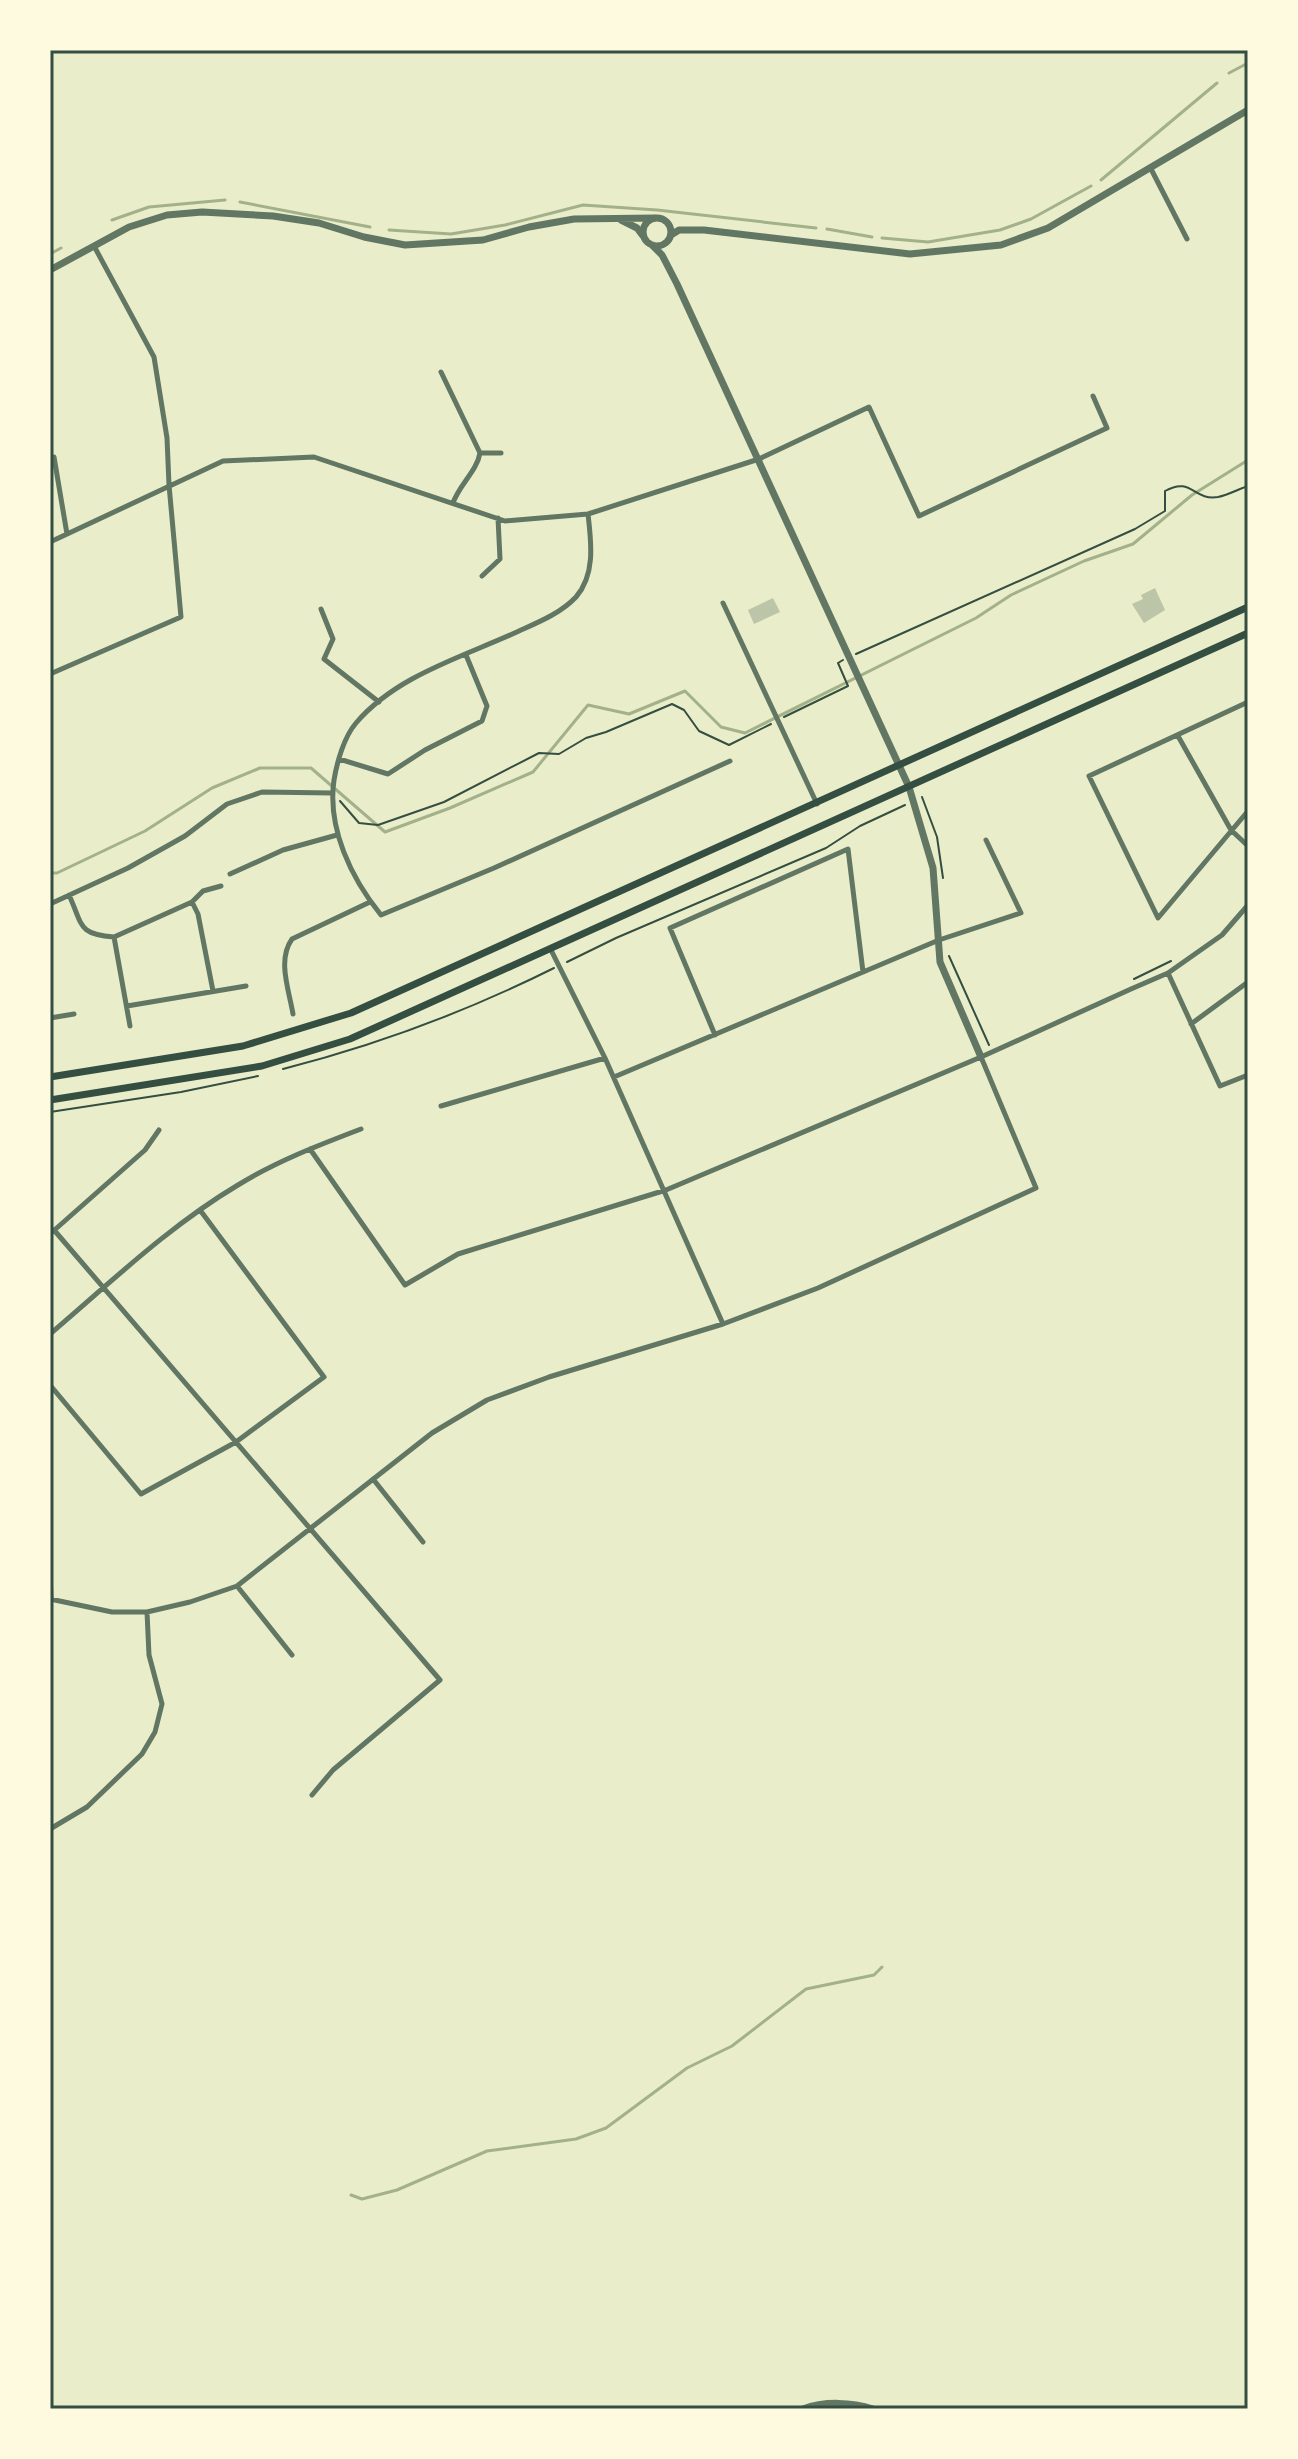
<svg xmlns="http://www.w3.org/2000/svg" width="1298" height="2459" font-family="Inter,sans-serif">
<rect width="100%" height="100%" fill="#e9edc9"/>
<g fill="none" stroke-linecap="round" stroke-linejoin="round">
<!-- stream -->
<path stroke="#a3b18a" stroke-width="3" d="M1229 73 1248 63
M1101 180 1217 83
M240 202 370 227
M112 220 149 207 225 200
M827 229 872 237
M389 230 451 234 505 225 583 205 657 210 816 228
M882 238 928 242 1000 230 1031 219 1091 186
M50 254 61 248
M50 873H57L145 831 212 788 260 768H311L385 832 450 808 533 772 588 705 629 714 685 691 721 727 745 733 976 618 1011 595 1084 561 1133 544 1192 495 1248 460
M351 2195 362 2199 397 2190 487 2151 576 2139 606 2128 687 2068 732 2046 806 1989 874 1975 882 1967"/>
</g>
<!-- building -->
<path fill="#bcc5a7" d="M1155 588 1165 610 1144 623 1132 604 1143 599 1141 595Z
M773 598 780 612 754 624 748 610Z"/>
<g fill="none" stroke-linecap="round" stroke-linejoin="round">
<!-- path -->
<path stroke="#344e41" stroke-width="2" d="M856 654 1135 529 1165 511V491C1192 476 1193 501 1218 497 1228 495 1239 489 1248 486
M784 717 848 686 838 663 843 660
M922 797 937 837 943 878
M340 801 359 823 378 825 444 802 539 753 559 754 586 738 606 732 672 704 684 710 699 731 729 745 771 724
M949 956 989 1045
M567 962 616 938 826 848 860 826 905 805
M1134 979 1171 961
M283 1069C377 1045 468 1011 554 968
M50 1112 181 1092 258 1076"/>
<!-- minor -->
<path stroke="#617663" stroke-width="5" d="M1150 167 1187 239
M441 372 480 453C477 471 459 485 453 503
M480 453H501
M54 457 67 534
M588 514C591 541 596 574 576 597 561 613 539 622 519 631 463 657 397 675 356 723 344 737 337 762 334 780 327 828 351 878 381 915L494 868 730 761
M50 542 223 461 314 457 505 521 588 514 759 459 869 407 919 516 1107 428 1093 396
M482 576 500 559 498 518
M723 603 817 804
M321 609 333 639 324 659 379 702
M50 674 181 617 169 485 167 438 154 357 94 246
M1248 702 1089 776 1158 918 1248 811
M1178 736 1231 830 1248 846
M339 759 388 774 425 750 482 721 487 706 466 655
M230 874 283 850 337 835
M69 895C83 925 77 934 114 937
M50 904 128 868 185 836 227 804 262 792 332 793
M551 950 605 1058 723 1324
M1168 973 1220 1086 1248 1075
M213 991 198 914 192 902 203 891 221 886
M127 1006 246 986
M293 1014C289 990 277 960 292 939L370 902
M50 1018 74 1014
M1191 1024 1248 982
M130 1026 114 937 192 902
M715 1035 670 928 848 849 863 972
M614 1077 939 940 1021 913 986 840
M441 1106 605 1058
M310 1149 405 1285 458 1254 666 1190 981 1057 1131 989 1168 973 1222 935 1248 905
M54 1230 440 1680 333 1770 312 1795
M50 1234 145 1150 159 1130
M50 1334C110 1283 169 1226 238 1185 277 1161 319 1145 361 1129
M50 1385 141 1494 236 1442 324 1377 200 1210
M373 1479 423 1542
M50 1575 51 1598
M237 1586 292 1655
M50 1599 112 1612H147L190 1602 237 1586 432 1433 487 1400 549 1377 723 1324 818 1288 1036 1188 981 1057
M50 1829 87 1807 142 1754 155 1732 162 1704 149 1655 147 1612"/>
<!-- tertiary -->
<path stroke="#617663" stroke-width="7" d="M643 232a14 14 0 1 1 28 0a14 14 0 1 1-28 0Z
M621 220 637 228 643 236
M671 235 679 230H704L910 254 1001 245 1048 228 1248 110
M652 245 662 255 677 284 909 787 933 868 940 962 981 1057
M50 270 129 227 167 215 202 212 273 216 319 223 364 237 405 245 483 240 529 227 574 219 655 218
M803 2409C824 2401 852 2402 873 2409"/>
<!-- secondary -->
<path stroke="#344e41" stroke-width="7" d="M50 1077 243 1046 351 1013 1248 607
M50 1100 262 1066 350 1039 1248 633"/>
</g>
<!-- border -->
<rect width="1298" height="2459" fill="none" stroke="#fefae0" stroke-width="104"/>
<rect x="52" y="52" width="1194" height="2355" fill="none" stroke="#344e41" stroke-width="3"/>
</svg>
